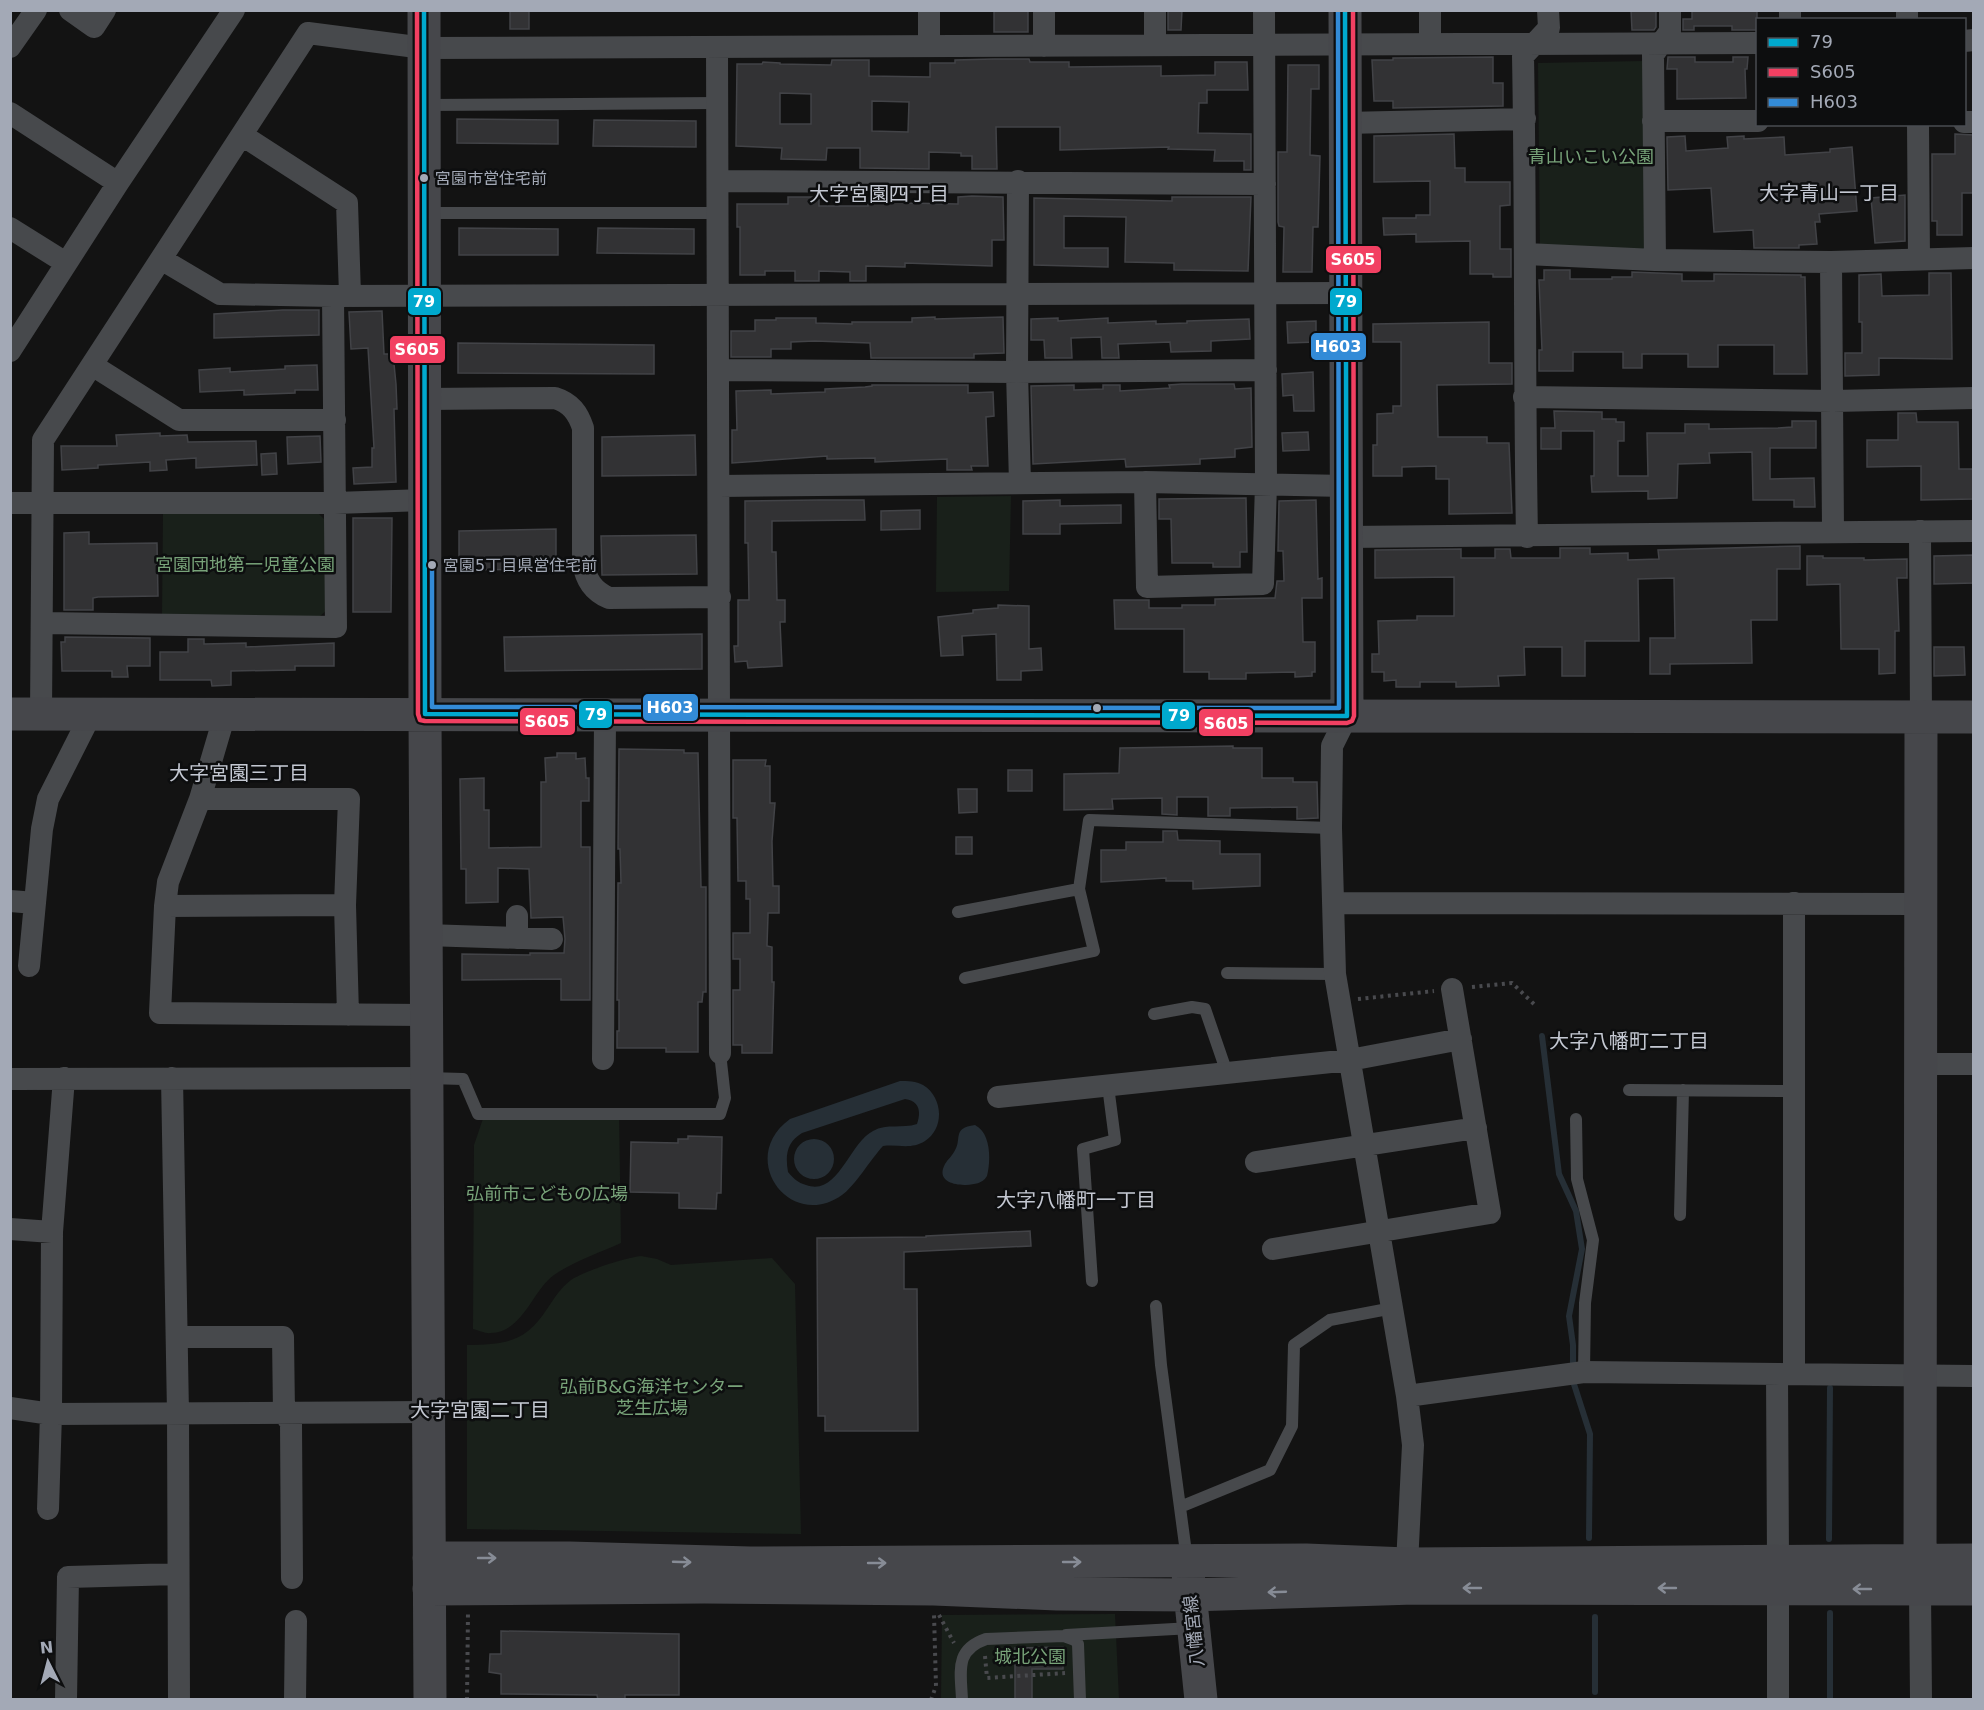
<svg xmlns="http://www.w3.org/2000/svg" width="1984" height="1710" font-family="'DejaVu Sans','Noto Sans JP',sans-serif">
<rect width="100%" height="100%" fill="#131313"/>
<!-- green -->
<path fill="#19201a" d="M1643 61 1645 255 1540 251 1538 63Z
M1011 496 1009 591 936 592 937 497Z
M163 513H318L327 522V610L319 617 162 615Z
M486 1110 619 1112 621 1243C599 1253 574 1261 554 1275 532 1291 523 1332 491 1333 486 1334 478 1330 473 1329L474 1145Z
M641 1256 657 1259 671 1265 772 1258 795 1284 801 1534 467 1529V1345C505 1344 525 1343 547 1309 553 1300 561 1287 571 1280 585 1271 624 1258 641 1256Z
M1115 1614 1119 1699 941 1700 942 1615Z"/>
<!-- water -->
<path fill="#262f36" fill-rule="evenodd" d="M900 1081C908 1081 916 1081 923 1085 943 1097 945 1128 925 1141 911 1150 898 1144 883 1146 871 1159 854 1187 842 1195 790 1232 736 1158 790 1119ZM905 1099C920 1101 921 1112 917 1124 902 1129 887 1123 873 1131 849 1143 838 1197 806 1185 798 1183 793 1178 788 1172 785 1155 787 1142 802 1133Z
M975 1125C991 1133 991 1160 987 1176 982 1184 975 1184 966 1185 953 1185 936 1181 945 1164 948 1159 952 1156 954 1152 963 1139 951 1128 975 1125Z
M794 1159a20 20 0 1 1 40 0a20 20 0 1 1-40 0Z"/>
<g fill="none" stroke-linecap="round" stroke-linejoin="round">
<!-- stream -->
<path stroke="#262f36" stroke-width="6" d="M1542 1036 1559 1174 1576 1211 1582 1249 1569 1316 1573 1345V1368
M1572 1378 1590 1434 1589 1538
M1829 1539 1830 1388
M1595 1692V1617
M1830 1700V1613"/>
</g>
<!-- building -->
<path fill="#323234" stroke="#424347" stroke-width="1.5" fill-rule="evenodd" d="M994 10H1028V32H994Z
M1168 10H1182L1181 30H1168Z
M1631 10H1656V27L1654 30H1632Z
M1692 10H1757V30H1732V26H1694V30H1683V19H1692Z
M510 11H529V29H510Z
M1493 57V83H1503V106L1393 108V101H1374L1372 60H1393V58Z
M1668 57H1695V62H1733V57H1748L1747 69H1745L1746 98 1677 99V69H1667Z
M994 59H1029L1030 62H1069V67L1161 66V76L1215 75V62H1247L1248 90H1207V103H1199L1198 133 1251 134V170H1244V161H1214L1215 150 1168 149 1169 147 1060 150V127H996L997 169H972V156H961V153L929 152V169L860 168V148H827L826 160 781 159 782 148 736 146 737 64H762L763 62 780 63V64L831 65 832 60H869V76L930 77V63H955V60ZM780 93 811 94V124H780ZM872 101 909 102 908 132 872 131Z
M1288 65H1319V89H1311L1310 155 1320 156 1318 227H1313L1312 272H1283L1284 227 1279 226 1278 222V152H1287Z
M457 119 558 120V144L457 143Z
M594 120 696 121V147L593 146Z
M1454 134 1455 168H1465V182H1510V205L1500 206V249H1511V277H1493V274H1470V241L1416 242V234L1384 235 1383 218H1416V215H1430V181L1374 182V136Z
M1955 134 1974 135V193H1962V235H1937V221H1932V154H1955Z
M1685 136 1686 151 1728 148 1727 137 1744 136V139L1784 137 1785 155 1830 152V149L1852 147 1857 211 1819 214 1820 222H1815L1817 244 1799 245V248H1754L1753 230 1714 232 1711 188 1668 190 1667 137Z
M1905 195V241L1875 243 1871 198Z
M972 196 1003 197 1004 240H992V266L905 263V267L866 266V281H850V272L819 271V281H795V271H765V275H740V227H737V204H788V197H819V206H868V198H905V203L958 204V197Z
M1172 197H1251L1248 271 1174 270V263L1125 262 1126 217 1064 216V248H1108V267L1034 265V198L1172 201Z
M459 228 558 229V255H459Z
M598 228 694 229V254L597 253Z
M1544 270H1570V279H1612V277H1632V272L1682 274V281H1714V274L1801 275V277H1805L1807 374H1774V345H1718V367H1688V354H1642V368H1623V352H1573V371H1539V350H1542L1539 280H1544Z
M1929 273H1951L1952 359 1879 358V375L1845 376V353H1862V322H1859V275L1881 274 1882 296 1929 295Z
M283 310H319V335L214 338V314Z
M382 311 384 354H393L396 384 397 409H394L396 482 354 484 353 468 372 467V448H374L368 348 351 349 349 312Z
M935 317V319L1003 317 1004 353 974 354V358H871L870 343 815 341 791 342V349H771V357H731V331H755V320H776V318H816V323L852 324V322H912V318Z
M1058 318V321L1108 318V323L1156 321V324L1187 323V321L1249 319 1250 339 1211 341V351L1171 352 1170 342 1118 344 1119 358H1102L1101 337 1071 338 1072 358H1045L1044 340H1031V319Z
M1316 321V342L1288 343 1287 322Z
M1489 322V363H1512V384L1437 385 1438 437H1487V443H1509L1512 513 1449 514V479H1436V466L1402 467V476H1373V445H1377V414L1393 413V406H1401V342H1373V324Z
M458 343 654 345V374L458 373Z
M317 365 318 390H295V393L244 395V390L200 392 199 370 230 368V372L285 369V366Z
M1313 372 1314 411H1294L1293 395 1283 396 1282 374Z
M1182 384H1234L1235 389 1251 388 1252 447 1235 449V457L1200 459V464L1126 467 1125 459 1033 464 1031 386 1074 385V390L1103 389V385H1120V391L1170 388 1169 385Z
M872 385H968V393L993 392 994 416 986 417 988 466H971L972 470H947V459L875 462V458L827 459V456L732 463V430H737L736 391 771 390V394L825 392V389L865 387 872 386Z
M1554 411 1602 412V419H1616V422H1624V441H1618V476H1648L1647 433H1685V424H1709V429L1778 428 1792 427V421H1816V448H1770V479L1814 478 1815 507H1794V500H1753L1752 452 1709 453 1710 463 1678 464 1677 498 1648 499V491L1592 492 1591 476H1594V431H1561V449H1541V428H1555Z
M1898 413H1916L1917 422H1958L1959 469H1974V499L1921 500V466L1867 467V440H1898Z
M1308 432 1309 450 1283 451 1282 433Z
M160 433V436L187 435 188 442 256 441 257 465 196 468V458L166 460 167 470 150 471V462L98 465V468L62 470 61 446H117L116 435Z
M695 435 696 475 602 476V437Z
M320 436 321 462 288 464 287 437Z
M276 453 277 474 262 475 261 454Z
M1246 498 1247 552H1240V567H1213V563H1172L1171 519H1159V499Z
M820 500H864L865 520 772 521V552H776L777 600H785V622H780L782 666 748 668 747 661 735 662 734 646H738V600H749L748 543H745V501Z
M1060 500V506L1121 505V523L1060 524V534H1023V501Z
M1316 500 1318 579 1322 578V598H1302L1303 642H1315V672H1312V676L1295 677V672L1246 673V679H1209V672H1184V629H1115L1114 600H1149V608H1182V605H1215V599L1275 598 1277 581H1284L1283 551H1278L1279 501Z
M920 510V529L881 530V511Z
M353 518H392L391 612H353Z
M556 529V569L459 570V531Z
M89 532V544L157 543 158 596 98 597 93 598V610H64V533Z
M696 535 697 574 602 575 601 536Z
M1800 546V569H1777V620H1751L1752 663 1670 664V674H1650V638H1675L1674 578 1638 579 1639 641H1585V676H1562V647H1524L1525 675 1498 676 1499 686 1456 687V682H1420V687H1396V680L1384 681V672H1372V654H1379L1378 621 1417 620V616H1454V577L1375 578V550L1461 549V558H1495V549H1510L1511 558H1560V548H1590V554L1628 553V560L1659 559 1658 550Z
M1974 555V583L1934 584V556Z
M1807 556H1823V558H1864V560L1907 559V578H1897L1899 631H1895V673L1879 674V649H1841L1840 584 1807 585Z
M998 605 1029 606V649L1041 648 1042 670 1021 671V680H997L996 634 962 636 963 655 941 656 938 617 973 613V610L998 608Z
M702 634V669L505 671 504 637Z
M65 637 150 638V666H127L128 677H112V671H62L61 642H65Z
M188 639H204V644L246 643V647L334 643V666H295V670L231 671V685L212 686 211 680H160V652H188Z
M1934 647H1964L1965 675 1934 676Z
M1233 746V748H1262V778H1293V782H1317L1318 818 1297 819V807L1230 808V816H1208V797H1177V815L1162 814V798L1112 799 1113 809 1064 810V774L1119 773 1120 748Z
M619 749 684 750V753H698L701 887H706V992H703L702 1002H698V1052H666V1048H617V1031H619V1000H617L618 883H621L620 849H618Z
M557 753H576V759L585 758 586 778H589V801H581V847H590V1000H561V979L462 980V954L530 955V953H564L565 939 563 917 531 918 529 869 498 868V902L466 903V869H461L460 779 484 778V810H489V848L541 847V782H546L545 758 557 757Z
M733 760H766L765 766H770V803H775L772 841 773 886H779V913H768V915L767 946 772 947V982H774L772 1053H742V1045H733V990H740V959H733V933H750V899H746V881H738L737 818H733Z
M1008 770H1032V791H1008Z
M958 789H977V812L959 813Z
M1163 831H1177L1178 840 1220 841V854H1260V886L1193 889V881H1166V878L1101 882V850H1126V842H1163Z
M956 837H972V854H956Z
M688 1136 722 1137 721 1193H717L716 1209 679 1208V1193L630 1192 631 1142 678 1143V1139H688Z
M1030 1231 1031 1246 904 1252V1289H917L918 1431H825V1416H818L817 1238 926 1237V1236Z
M501 1631 679 1634V1695H625V1700H598L597 1695 501 1694V1674L489 1672 490 1654H501Z
M1063 1647V1669H1032V1700H1015V1648Z"/>
<g fill="none" stroke-linecap="round" stroke-linejoin="round">
<!-- path -->
<path stroke="#494a4e" stroke-width="4" stroke-dasharray="3 4.5" stroke-linecap="butt" d="M1472 987 1512 983 1535 1005
M1358 999 1434 991
M939 1615 954 1643
M985 1656 987 1678 1065 1673
M467 1700 468 1613
M931 1700 936 1686 934 1614"/>
<!-- lane -->
<path stroke="#47494c" stroke-width="12" d="M426 105 718 103
M426 213H718
M958 912 1079 889
M1227 973 1335 974
M965 978 1094 951 1079 889 1089 820 1331 828
M1154 1014 1192 1007 1205 1009 1227 1073
M428 1078 463 1079 478 1114H720L725 1098 720 1053
M1629 1090 1794 1091
M1576 1119 1577 1179 1593 1240 1585 1303 1584 1372
M1680 1215 1683 1090
M1092 1281 1083 1149 1115 1140 1108 1086
M1156 1306 1161 1365 1187 1560
M1180 1507 1270 1470 1292 1426 1294 1345 1330 1320 1393 1308
M1066 1635 1192 1628
M962 1700C961 1672 954 1650 986 1639L1064 1636 1075 1640 1078 1644 1080 1700"/>
<!-- street -->
<path stroke="#47494c" stroke-width="22" d="M70 10 94 27 105 10
M929 10V46
M1044 10V46
M1790 20V10
M1907 20V10
M1964 41 1974 40
M1430 44V10
M1155 45V10
M10 47 36 10
M717 47 720 1053
M10 113 118 183
M1653 121H1758
M1964 122H1974
M1345 123 1525 119
M1918 124 1919 259
M242 135 347 203 350 295
M718 181 1265 184
M1018 181 1017 372 1020 483
M10 228 66 263
M1526 254 1655 260 1831 262 1974 258
M161 259 220 294 333 296 1345 293
M1655 260 1653 55 1670 31V10
M1831 262 1833 531
M10 351 118 183 234 10
M92 365 179 420H335
M719 370 1017 372 1266 370
M1524 397 1833 401 1974 398
M425 399 555 398C571 403 578 413 583 428V563C586 580 593 591 609 598L720 597
M1145 482 1147 587 1263 584 1266 484 1264 10
M719 486 1145 482 1346 486
M10 503H335L425 500
M1920 531 1921 718
M1346 537 1974 531
M1527 537C1524 376 1526 216 1523 56L1549 28 1548 10
M42 623 336 627 333 296
M41 714 43 440 308 33 424 48 1758 43
M225 714 200 799 168 882 165 906 160 1013 426 1015
M1347 716 1332 746 1331 828 1335 974 1407 1396 1413 1445 1407 1564
M200 799H349L345 905 348 1015
M10 901 35 903
M1333 903 1921 904
M165 906 345 905
M426 935 552 939
M517 938V916
M29 966 42 829 48 799 91 714
M603 1059 605 715
M1921 1064H1974
M172 1078 178 1413 179 1700
M10 1079 427 1078
M998 1097 1350 1060 1461 1039
M1256 1162 1476 1128
M10 1229 52 1232
M1273 1249 1490 1213 1452 989
M177 1337H283L284 1413 291 1423 292 1578
M1777 1374 1778 1561
M1794 1374V903
M1407 1396 1584 1372 1974 1376
M10 1408 51 1414 428 1412
M48 1509 51 1414 52 1232 64 1078
M1778 1589V1700
M1920 1590 1921 1700
M66 1700 68 1577 178 1574
M295 1700 296 1621"/>
<!-- secondary -->
<path stroke="#46474b" stroke-width="33" d="M424 10 425 714 430 1700
M1345 10 1347 716
M10 714 1974 717
M429 1558H569L750 1563 1306 1560 1407 1564 1974 1560
M1188 1573 1201 1700
M1920 1582 1921 718
M429 1589 704 1587 934 1589 1057 1594 1190 1595 1414 1588 1974 1589"/>
<defs>
<path id="bus-1" d="M424 10 425 714 1347 716 1345 10"/>
<path id="bus-2" d="M417 10 418 714 420 720 425 721 1347 723 1352 721 1354 716 1353 10"/>
<path id="bus-3" d="M432 564V707L1339 708 1338 10"/>
</defs>
<!-- bus-1 casing -->
<use href="#bus-1" stroke="#0d0e0f" stroke-width="9"/>
<!-- bus-2 casing -->
<use href="#bus-2" stroke="#0d0e0f" stroke-width="9"/>
<!-- bus-3 casing -->
<use href="#bus-3" stroke="#0d0e0f" stroke-width="9"/>
<!-- bus-1 -->
<use href="#bus-1" stroke="#00a9ce" stroke-width="4.5"/>
<!-- bus-2 -->
<use href="#bus-2" stroke="#f24062" stroke-width="4.5"/>
<!-- bus-3 -->
<use href="#bus-3" stroke="#338bd7" stroke-width="4.5"/>
</g>
<!-- one-way arrows -->
<defs><path id="oneway-shaft" d="M-6 0H5M1.5-3L5.5 0L1.5 3" fill="none" stroke-width="1.6" stroke-linecap="round" stroke-linejoin="round" transform="scale(1.5)"/></defs>
<g stroke="#878c96">
<use href="#oneway-shaft" transform="translate(487 1558)"/>
<use href="#oneway-shaft" transform="translate(682 1562) rotate(2)"/>
<use href="#oneway-shaft" transform="translate(1072 1562)"/>
<use href="#oneway-shaft" transform="translate(877 1563)"/>
<use href="#oneway-shaft" transform="translate(1472 1588) rotate(180)"/>
<use href="#oneway-shaft" transform="translate(1667 1588) rotate(-180)"/>
<use href="#oneway-shaft" transform="translate(1862 1589) rotate(-180)"/>
<use href="#oneway-shaft" transform="translate(1277 1592) rotate(178)"/>
</g>
<!-- markers -->
<g fill="#a3a9b6" stroke="#0d0e0f" stroke-width="2">
<circle cx="424" cy="178" r="5"/>
<circle cx="432" cy="565" r="5"/>
<circle cx="1097" cy="708" r="5"/>
</g>
<g text-anchor="middle" stroke-width="5" stroke-linejoin="round" paint-order="stroke">
<!-- bus labels -->
<g font-size="16" fill="#a3a9b6" stroke="#0d0e0f" text-anchor="start">
<text x="435" y="184">宮園市営住宅前</text>
<text x="443" y="571">宮園5丁目県営住宅前</text>
</g>
<!-- park labels -->
<g font-size="18" fill="#78a379" stroke="#0d0e0f">
<text x="1591" y="163">青山いこい公園</text>
<text x="245" y="571">宮園団地第一児童公園</text>
<text x="547" y="1200">弘前市こどもの広場</text>
<text x="652" y="1393">弘前B&amp;G海洋センター<tspan x="652" dy="21">芝生広場</tspan></text>
<text x="1030" y="1663">城北公園</text>
</g>
<!-- street labels -->
<g font-size="18" fill="#a3a9b6" stroke="#0d0e0f">
<text transform="translate(1194 1631) rotate(-96)" y="6">八幡宮線</text>
</g>
<!-- neighbourhood labels -->
<g font-size="20" fill="#c4c8d2" stroke="#0d0e0f">
<text x="1829" y="200">大字青山一丁目</text>
<text x="879" y="201">大字宮園四丁目</text>
<text x="239" y="780">大字宮園三丁目</text>
<text x="1629" y="1048">大字八幡町二丁目</text>
<text x="1076" y="1207">大字八幡町一丁目</text>
<text x="480" y="1417">大字宮園二丁目</text>
</g>
</g>
<g stroke="#0d0e0f" stroke-width="2">
<rect x="1325" y="245" width="57" height="29" rx="6" fill="#f24062"/>
<rect x="1329" y="287" width="34" height="29" rx="6" fill="#00a9ce"/>
<rect x="407" y="287" width="35" height="29" rx="6" fill="#00a9ce"/>
<rect x="1310" y="332" width="57" height="29" rx="6" fill="#338bd7"/>
<rect x="389" y="335" width="57" height="29" rx="6" fill="#f24062"/>
<rect x="642" y="693" width="57" height="29" rx="6" fill="#338bd7"/>
<rect x="578" y="700" width="35" height="29" rx="6" fill="#00a9ce"/>
<rect x="1161" y="701" width="35" height="29" rx="6" fill="#00a9ce"/>
<rect x="519" y="707" width="57" height="29" rx="6" fill="#f24062"/>
<rect x="1198" y="708" width="56" height="29" rx="6" fill="#f24062"/>
</g>
<g font-size="16" text-anchor="middle" font-weight="bold" fill="#fff">
<text x="1353" y="265">S605</text>
<text x="1346" y="307">79</text>
<text x="424" y="307">79</text>
<text x="1338" y="352">H603</text>
<text x="417" y="355">S605</text>
<text x="670" y="713">H603</text>
<text x="596" y="720">79</text>
<text x="1179" y="721">79</text>
<text x="547" y="727">S605</text>
<text x="1226" y="729">S605</text>
</g>
<!-- border -->
<rect width="1984" height="1710" fill="none" stroke="#a3a9b6" stroke-width="24"/>
<!-- legend -->
<rect x="1756" y="18" width="210" height="108" fill="#0d0e0f" stroke="#494c52" stroke-width="1.5"/>
<rect x="1768" y="38" width="30" height="9" fill="#00a9ce" stroke="#494c52" stroke-width="1.5"/>
<text x="1810" y="48" font-size="18" fill="#a3a9b6">79</text>
<rect x="1768" y="68" width="30" height="9" fill="#f24062" stroke="#494c52" stroke-width="1.5"/>
<text x="1810" y="78" font-size="18" fill="#a3a9b6">S605</text>
<rect x="1768" y="98" width="30" height="9" fill="#338bd7" stroke="#494c52" stroke-width="1.5"/>
<text x="1810" y="108" font-size="18" fill="#a3a9b6">H603</text>
<!-- north arrow -->
<g transform="translate(48 1662) rotate(354)" stroke="#0d0e0f" stroke-width="4.5" paint-order="stroke">
<path d="M0-4.5L10 22L0 15L-10 22Z" fill="#a3a9b6"/>
<text y="-9" font-size="16" font-weight="bold" text-anchor="middle" fill="#a3a9b6">N</text>
</g>
</svg>
